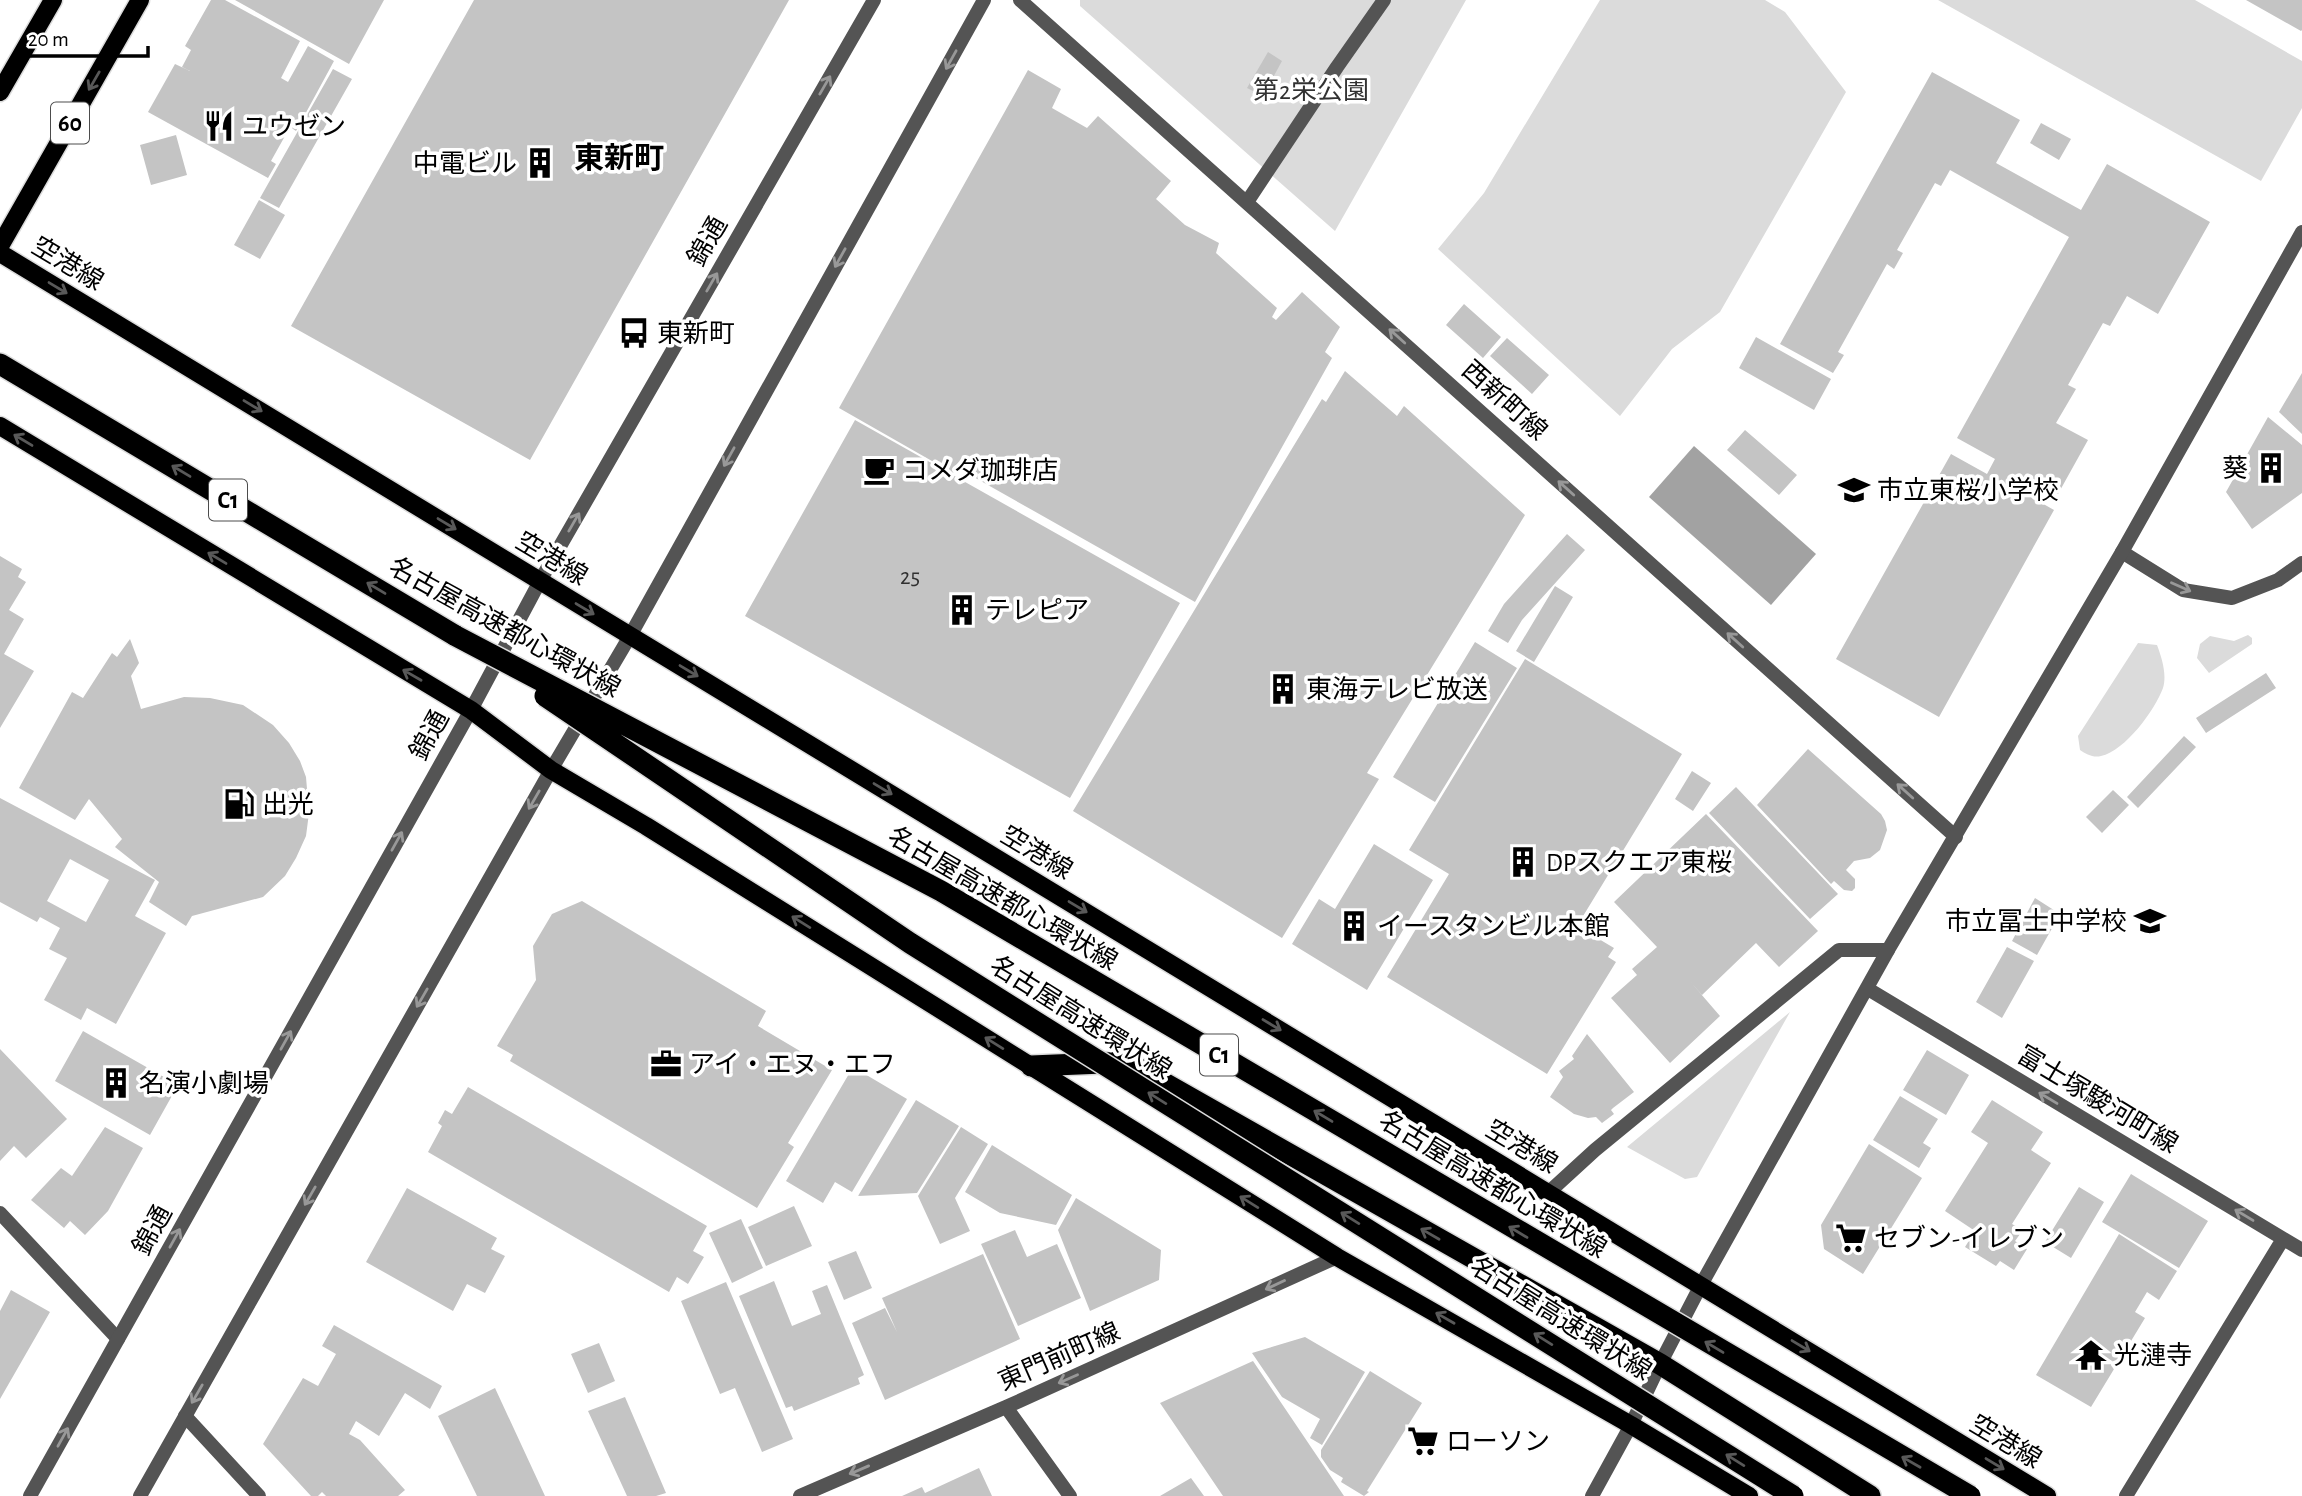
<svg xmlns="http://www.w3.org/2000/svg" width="2302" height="1496" font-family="'Alegreya Sans','Noto Sans JP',sans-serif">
<rect width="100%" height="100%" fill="#fff"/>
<!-- green -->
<path fill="#dbdbdb" d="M1080 0H1466L1335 231 1080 6Z
M1600 0H1765L1785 12 1846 92 1720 312 1672 349 1620 416 1438 249 1484 193Z
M1938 0H2195L2302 61V108L2261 181Z
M2248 635 2252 638V644L2209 673 2197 658 2200 644 2210 636 2234 641Z
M2138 643 2157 645C2162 658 2167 675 2163 688 2155 710 2125 751 2101 756 2093 758 2086 754 2080 750L2078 736Z
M1790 1012 1697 1177 1685 1179 1627 1147Z"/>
<!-- water -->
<path fill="#a2a2a2" d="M1694 446 1816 554 1771 605 1649 497Z"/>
<!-- building -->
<path fill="#c4c4c4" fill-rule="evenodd" d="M211 0H225L300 41 281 78 288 82 308 46 334 61 296 131 290 127 271 161 276 164 268 178 148 112 175 64 190 71 182 67 191 50 185 46Z
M235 0H384L349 64Z
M474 0H789L530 460 291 326Z
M2246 0H2302V30L2301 31Z
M1268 52 1282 61 1263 96 1247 88Z
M333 69 352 79 279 208 260 198Z
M1028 70 1061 89 1052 108 1087 128 1098 116 1171 181 1156 199 1185 225 1219 243 1216 253 1277 308 1272 317 1276 320 1302 292 1340 327 1325 352 1332 358 1195 602 956 467 953 473 839 408Z
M1932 72 2020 120 1996 163 2081 210 2107 164 2210 222 2158 314 2127 296 2110 326 2103 323 2068 385 2076 389 2056 423 2088 440 2058 494 2031 480 2024 493 2054 510 1939 717 1836 659 1951 454 1987 474 1995 459 1957 438 2069 237 1950 170 1941 186 1935 183 1897 250 1903 253 1894 269 1887 264 1838 352 1844 355 1833 373 1780 344Z
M2041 123 2071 139 2059 160 2030 143Z
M176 135 187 175 151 185 140 145Z
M259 200 285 215 260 259 234 245Z
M1464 304 1501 337 1483 358 1446 325Z
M1756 337 1831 379 1814 410 1739 368Z
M1507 338 1549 375 1532 394 1490 356Z
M1345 371 1397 416 1404 406 1525 515 1367 773 1379 779 1282 938 1073 811 1322 399 1326 402Z
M2302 373V434L2279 412Z
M2268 417 2302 445V493L2252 529 2226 492Z
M855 420 1180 603 1070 798 745 616Z
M1745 430 1797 475 1779 495 1727 450Z
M1567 534 1585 550 1522 620 1508 643 1488 631 1504 604Z
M0 556 22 569 18 577 26 582 9 610 24 619 4 654 34 671 0 728Z
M1555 586 1573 597 1534 662 1516 651Z
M130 639 139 663 131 676 141 709 184 697 210 698 243 705 273 725 289 743 300 761 306 777 309 813 306 836 296 858 285 876 263 897 192 916 186 926 149 902 159 882 115 847 122 839 89 799 75 820 19 788 72 692 83 698 112 653 117 657Z
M1475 642 1517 668 1435 802 1393 777Z
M1525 659 1682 754 1577 926 1614 948 1608 957 1616 962 1547 1074 1387 977 1449 874 1409 850Z
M2266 673 2276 688 2206 733 2196 718Z
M2184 736 2196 747 2138 808 2127 797Z
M1808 749 1881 814 1885 821 1887 830 1880 850 1870 858 1854 861 1846 870 1855 879V888L1852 891 1844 890 1834 881 1831 884 1757 805Z
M1692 771 1711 783 1693 811 1675 799Z
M1736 787 1838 894 1810 919 1709 813Z
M2113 790 2129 805 2102 833 2086 817Z
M0 798 155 880 135 916 166 933 116 1024 87 1008 81 1020 44 1000 67 958 49 949 60 928 40 917 37 922 0 902ZM70 859 109 880 86 922 47 901Z
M1706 814 1818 931 1779 967 1756 943 1702 995 1688 979 1720 1016 1670 1063 1611 998 1637 975 1632 969 1657 947 1614 902Z
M1374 844 1433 880 1367 990 1292 944 1319 899 1335 909Z
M2035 898 2060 914 2037 955 2012 941Z
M582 901 766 1011 758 1026 832 1070 788 1143 794 1147 757 1208 510 1061 513 1055 497 1046 536 980 533 946 552 914Z
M2007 947 2034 961 2002 1018 1976 1002Z
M83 1031 178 1085 150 1135 55 1081Z
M1587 1034 1634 1092 1613 1108 1611 1110 1614 1114 1602 1123 1596 1117 1588 1118 1574 1114 1550 1097 1563 1077 1559 1071 1574 1059 1572 1056Z
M0 1049 67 1119 26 1158 14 1146 0 1161Z
M1927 1050 1969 1075 1946 1115 1903 1090Z
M853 1067 907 1099 852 1192 835 1182 823 1203 786 1181Z
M468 1087 707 1226 693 1251 704 1257 688 1284 677 1277 669 1292 428 1152 442 1126 438 1123 445 1110 452 1114Z
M1900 1096 1938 1119 1923 1143 1931 1148 1919 1168 1873 1140Z
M916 1100 959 1126 917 1193 858 1196Z
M1992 1100 2043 1132 2031 1150 2051 1163 2012 1224 2023 1230 2015 1241 2027 1249 2014 1270 2000 1261 1996 1266 1965 1247 1975 1231 1945 1211 1988 1143 1971 1132Z
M105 1127 143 1148 108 1211 85 1235 70 1221 64 1228 31 1200 61 1168 72 1176Z
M961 1127 988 1144 955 1198 970 1231 940 1244 918 1196Z
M1869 1144 1922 1178 1863 1274 1824 1249 1821 1225Z
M992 1145 1072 1195 1056 1225 1000 1213 965 1192Z
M2131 1174 2208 1221 2179 1268 2102 1222Z
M2079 1187 2104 1202 2071 1258 2045 1242Z
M407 1188 497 1238 491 1249 505 1256 485 1293 467 1284 453 1311 366 1262Z
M1076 1198 1161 1250 1159 1280 1090 1311 1058 1230Z
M794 1206 812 1246 766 1266 748 1227Z
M741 1219 763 1268 732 1283 709 1233Z
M1015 1230 1027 1257 1057 1244 1081 1298 1018 1326 981 1244Z
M2119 1234 2177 1271 2159 1300 2147 1292 2135 1312 2145 1318 2091 1407 2036 1375Z
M856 1251 872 1288 844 1300 828 1262Z
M983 1254 1020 1339 885 1400 852 1323 885 1308 897 1332 882 1298Z
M774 1281 792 1326 821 1314 812 1291 827 1285 864 1375 858 1378 860 1384 794 1411 792 1406 786 1408 739 1296Z
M726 1282 793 1439 762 1452 735 1388 720 1394 681 1301Z
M11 1290 50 1312 0 1399V1311Z
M334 1325 442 1386 430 1409 405 1393 379 1436 356 1421 349 1434 360 1440 405 1490 398 1496H326L322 1492 318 1496H311L263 1444 303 1378 318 1386 336 1354 322 1346Z
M1305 1337 1365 1372 1322 1445 1310 1438 1320 1419 1282 1397 1252 1353Z
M599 1343 615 1381 588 1393 571 1354Z
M1253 1361 1344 1496H1223L1160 1403Z
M1370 1371 1422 1403 1367 1491 1369 1492 1364 1496 1341 1482 1343 1478 1330 1470 1321 1457V1450Z
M495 1388 545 1496H477L438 1416Z
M625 1397 666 1493 656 1496H627L588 1411Z
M979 1468 992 1496H902L922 1487 925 1493Z
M1191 1478 1204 1496H1160Z"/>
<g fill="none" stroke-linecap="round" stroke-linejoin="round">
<defs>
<path id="primary" d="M0 92 53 0
M0 246 140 0
M0 253 2047 1496
M0 426 471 710 551 770 646 826 1337 1257 1631 1425 1749 1496"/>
<path id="motorway" d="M0 364 456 636
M1031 1066 1127 1062 1660 1364 1870 1496"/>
</defs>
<!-- primary casing -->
<use href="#primary" stroke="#dbdbdb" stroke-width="21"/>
<!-- motorway casing -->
<use href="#motorway" stroke="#dbdbdb" stroke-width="24"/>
<!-- service -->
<path stroke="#545454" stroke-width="14" d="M1247 202 1337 67 1384 0"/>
<!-- minor -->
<path stroke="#545454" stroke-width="14" d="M1020 0 1956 837
M2122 552 2183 590 2232 598 2278 580 2302 563
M1868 989 2302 1250
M1548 1193 1595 1150 1839 950H1888
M0 1213 118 1339
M1006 1407 1070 1496
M185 1416 259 1496
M800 1496 1006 1407 1337 1257
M2126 1496 2283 1239"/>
<!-- tertiary -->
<path stroke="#545454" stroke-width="14" d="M30 1496 471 710 540 581 874 0
M140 1496 551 770 630 636 984 0
M1592 1496 1631 1425 1660 1364 1701 1285 1888 950 2122 552 2302 232"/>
<!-- primary -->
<use href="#primary" stroke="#000" stroke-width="18"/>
<!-- motorway -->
<use href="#motorway" stroke="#000" stroke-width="21"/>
<defs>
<path id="motorway-bridge" d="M456 636 941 891 1970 1496
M545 696 910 943 1793 1496"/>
</defs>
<!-- motorway-bridge casing -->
<use href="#motorway-bridge" stroke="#dbdbdb" stroke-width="24" stroke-linecap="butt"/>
<!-- motorway-bridge -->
<use href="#motorway-bridge" stroke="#000" stroke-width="21"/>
</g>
<!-- one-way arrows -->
<defs><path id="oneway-shaft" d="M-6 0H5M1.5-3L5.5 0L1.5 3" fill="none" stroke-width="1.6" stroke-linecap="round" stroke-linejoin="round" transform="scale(1.75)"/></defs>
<g stroke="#989898">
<use href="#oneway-shaft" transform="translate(951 60) rotate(119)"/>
<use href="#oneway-shaft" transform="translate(825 85) rotate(-60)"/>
<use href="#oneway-shaft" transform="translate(840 258) rotate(119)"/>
<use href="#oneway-shaft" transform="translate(712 282) rotate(-60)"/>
<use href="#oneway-shaft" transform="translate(1397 336) rotate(-138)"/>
<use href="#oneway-shaft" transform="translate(729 457) rotate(119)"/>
<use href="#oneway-shaft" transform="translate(1566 488) rotate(-138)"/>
<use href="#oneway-shaft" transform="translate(574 522) rotate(-60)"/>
<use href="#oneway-shaft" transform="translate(2181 587) rotate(24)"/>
<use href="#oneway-shaft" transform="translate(1735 640) rotate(-138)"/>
<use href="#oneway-shaft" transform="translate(1905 791) rotate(-138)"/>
<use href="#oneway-shaft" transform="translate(534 800) rotate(120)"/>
<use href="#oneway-shaft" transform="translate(397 841) rotate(-61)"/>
<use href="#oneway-shaft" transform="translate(422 998) rotate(120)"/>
<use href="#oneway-shaft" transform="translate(286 1040) rotate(-61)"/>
<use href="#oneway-shaft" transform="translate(2048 1098) rotate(-149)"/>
<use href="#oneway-shaft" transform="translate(310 1196) rotate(120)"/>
<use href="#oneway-shaft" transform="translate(2244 1215) rotate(-149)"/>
<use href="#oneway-shaft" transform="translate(175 1238) rotate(-61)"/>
<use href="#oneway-shaft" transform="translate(1275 1285) rotate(155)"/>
<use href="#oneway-shaft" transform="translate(1068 1379) rotate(156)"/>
<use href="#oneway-shaft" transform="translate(197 1394) rotate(120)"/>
<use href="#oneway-shaft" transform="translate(63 1437) rotate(-61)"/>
<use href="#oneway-shaft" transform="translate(859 1470) rotate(157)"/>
</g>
<g stroke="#595959">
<use href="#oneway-shaft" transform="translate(94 81) rotate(120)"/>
<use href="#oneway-shaft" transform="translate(58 288) rotate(31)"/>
<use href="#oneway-shaft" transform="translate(253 406) rotate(31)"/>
<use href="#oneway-shaft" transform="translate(23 440) rotate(-149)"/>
<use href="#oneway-shaft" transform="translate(181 471) rotate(-149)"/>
<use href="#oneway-shaft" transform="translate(447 524) rotate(31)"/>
<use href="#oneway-shaft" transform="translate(217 558) rotate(-149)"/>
<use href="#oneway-shaft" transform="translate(376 588) rotate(-149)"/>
<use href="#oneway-shaft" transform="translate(585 609) rotate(31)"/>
<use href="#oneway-shaft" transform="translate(689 671) rotate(31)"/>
<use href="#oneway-shaft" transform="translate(412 675) rotate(-150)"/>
<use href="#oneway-shaft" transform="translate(883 789) rotate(31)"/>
<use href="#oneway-shaft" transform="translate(1078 907) rotate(31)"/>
<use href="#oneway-shaft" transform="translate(801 922) rotate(-148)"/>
<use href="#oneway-shaft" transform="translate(1272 1025) rotate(31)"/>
<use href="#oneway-shaft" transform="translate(994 1043) rotate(-148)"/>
<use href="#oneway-shaft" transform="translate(1157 1098) rotate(-148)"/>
<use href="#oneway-shaft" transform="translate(1323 1116) rotate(-149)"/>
<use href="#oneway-shaft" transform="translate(1249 1202) rotate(-148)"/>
<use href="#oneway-shaft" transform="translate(1350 1218) rotate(-148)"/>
<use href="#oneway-shaft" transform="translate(1518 1232) rotate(-149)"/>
<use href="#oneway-shaft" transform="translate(1430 1234) rotate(-150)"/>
<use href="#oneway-shaft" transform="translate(1445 1318) rotate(-150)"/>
<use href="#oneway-shaft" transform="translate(1543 1339) rotate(-148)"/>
<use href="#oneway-shaft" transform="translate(1801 1346) rotate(31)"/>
<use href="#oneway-shaft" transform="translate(1714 1347) rotate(-149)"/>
<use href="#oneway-shaft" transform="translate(1735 1460) rotate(-148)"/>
<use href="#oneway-shaft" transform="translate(1911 1462) rotate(-150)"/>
<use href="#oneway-shaft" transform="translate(1995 1464) rotate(31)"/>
</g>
<!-- icons -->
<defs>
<symbol id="restaurant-bare" viewBox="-9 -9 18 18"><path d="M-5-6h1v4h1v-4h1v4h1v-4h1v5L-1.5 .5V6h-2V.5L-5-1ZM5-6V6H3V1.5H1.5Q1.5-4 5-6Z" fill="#000" stroke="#fff" stroke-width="2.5" paint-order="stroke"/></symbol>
<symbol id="building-bare" viewBox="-9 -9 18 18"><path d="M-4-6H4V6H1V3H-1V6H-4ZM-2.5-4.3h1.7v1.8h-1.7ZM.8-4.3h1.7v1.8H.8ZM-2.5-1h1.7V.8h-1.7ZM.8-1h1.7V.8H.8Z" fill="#000" stroke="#fff" stroke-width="2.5" paint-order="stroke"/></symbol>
<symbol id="bus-bare" viewBox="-9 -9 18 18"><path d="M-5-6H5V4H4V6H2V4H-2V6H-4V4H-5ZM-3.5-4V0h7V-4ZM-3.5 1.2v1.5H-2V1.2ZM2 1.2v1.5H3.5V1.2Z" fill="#000" stroke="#fff" stroke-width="2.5" paint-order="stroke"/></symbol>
<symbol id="cafe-bare" viewBox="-9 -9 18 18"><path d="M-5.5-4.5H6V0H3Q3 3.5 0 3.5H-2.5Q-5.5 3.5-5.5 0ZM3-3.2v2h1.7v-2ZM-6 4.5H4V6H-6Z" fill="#000" stroke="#fff" stroke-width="2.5" paint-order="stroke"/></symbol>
<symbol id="school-bare" viewBox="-9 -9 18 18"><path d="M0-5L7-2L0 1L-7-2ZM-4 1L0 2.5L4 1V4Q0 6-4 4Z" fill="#000" stroke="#fff" stroke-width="2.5" paint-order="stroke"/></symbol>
<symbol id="fuel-bare" viewBox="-9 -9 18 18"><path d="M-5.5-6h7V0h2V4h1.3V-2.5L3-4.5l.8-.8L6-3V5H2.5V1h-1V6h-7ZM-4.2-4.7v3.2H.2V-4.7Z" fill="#000" stroke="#fff" stroke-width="2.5" paint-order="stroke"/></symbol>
<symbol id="office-bare" viewBox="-9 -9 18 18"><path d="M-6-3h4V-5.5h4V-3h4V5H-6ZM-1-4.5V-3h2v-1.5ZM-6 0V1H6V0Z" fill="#000" stroke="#fff" stroke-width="2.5" paint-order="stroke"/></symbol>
<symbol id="supermarket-bare" viewBox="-9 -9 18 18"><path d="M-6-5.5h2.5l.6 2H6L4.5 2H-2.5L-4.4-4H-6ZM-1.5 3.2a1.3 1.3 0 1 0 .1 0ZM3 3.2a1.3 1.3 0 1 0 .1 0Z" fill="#000" stroke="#fff" stroke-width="2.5" paint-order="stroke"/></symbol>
<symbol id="temple-bare" viewBox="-9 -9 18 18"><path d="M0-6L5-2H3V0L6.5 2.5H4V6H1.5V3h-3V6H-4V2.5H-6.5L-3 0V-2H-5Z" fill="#000" stroke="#fff" stroke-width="2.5" paint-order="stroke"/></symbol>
</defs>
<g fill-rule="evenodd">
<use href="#restaurant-bare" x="197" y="104" width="44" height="44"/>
<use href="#building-bare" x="518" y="141" width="44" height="44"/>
<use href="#bus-bare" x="612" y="311" width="44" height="44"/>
<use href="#building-bare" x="2249" y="446" width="44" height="44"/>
<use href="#cafe-bare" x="857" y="448" width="44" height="44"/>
<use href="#school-bare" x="1832" y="468" width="44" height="44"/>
<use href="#building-bare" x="940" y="588" width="44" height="44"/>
<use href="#building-bare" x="1261" y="667" width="44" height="44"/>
<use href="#fuel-bare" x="217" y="782" width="44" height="44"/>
<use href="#building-bare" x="1501" y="840" width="44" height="44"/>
<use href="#school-bare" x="2128" y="899" width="44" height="44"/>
<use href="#building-bare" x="1332" y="904" width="44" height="44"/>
<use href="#office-bare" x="644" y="1042" width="44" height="44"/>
<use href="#building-bare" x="94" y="1061" width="44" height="44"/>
<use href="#supermarket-bare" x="1829" y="1216" width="44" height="44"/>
<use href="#temple-bare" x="2069" y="1333" width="44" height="44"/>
<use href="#supermarket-bare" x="1401" y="1419" width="44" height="44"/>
</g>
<g text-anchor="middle" stroke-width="7" stroke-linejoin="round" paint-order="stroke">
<!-- number labels -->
<g font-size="23" fill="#313131">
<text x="910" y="584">25</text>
</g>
<!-- shield labels -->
<g fill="#fff" stroke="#4c4c4c" stroke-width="2">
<rect x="51" y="102.5" width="38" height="41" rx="5"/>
<rect x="209" y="479.5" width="38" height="41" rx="5"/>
<rect x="1200" y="1034.5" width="38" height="41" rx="5"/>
</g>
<g font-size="24" font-weight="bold" fill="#000">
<text x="70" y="131">60</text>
<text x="228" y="508">C1</text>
<text x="1219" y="1063">C1</text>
</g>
<!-- park labels -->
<g font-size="26" fill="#323232" stroke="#fff">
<text x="1311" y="99">第2栄公園</text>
</g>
<!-- poi labels -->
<g font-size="26" fill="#000" stroke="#fff" text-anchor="start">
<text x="242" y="135">ユウゼン</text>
<text x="517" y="172" text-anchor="end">中電ビル</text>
<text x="657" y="342">東新町</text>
<text x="2248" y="477" text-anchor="end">葵</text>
<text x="902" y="479">コメダ珈琲店</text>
<text x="1877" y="499">市立東桜小学校</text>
<text x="985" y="619">テレピア</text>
<text x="1306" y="698">東海テレビ放送</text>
<text x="262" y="813">出光</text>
<text x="1546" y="871">DPスクエア東桜</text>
<text x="2127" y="930" text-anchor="end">市立冨士中学校</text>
<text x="1377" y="935">イースタンビル本館</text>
<text x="689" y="1073">アイ・エヌ・エフ</text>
<text x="139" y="1092">名演小劇場</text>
<text x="1874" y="1247">セブン-イレブン</text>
<text x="2114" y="1364">光漣寺</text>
<text x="1446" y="1450">ローソン</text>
</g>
<!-- street labels -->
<g font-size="26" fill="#000" stroke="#fff">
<text transform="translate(707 241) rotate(-60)" y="9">錦通</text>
<text transform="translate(68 263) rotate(31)" y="9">空港線</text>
<text transform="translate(1505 400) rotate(42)" y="9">西新町線</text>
<text transform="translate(552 558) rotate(31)" y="9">空港線</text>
<text transform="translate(505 627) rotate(29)" y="9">名古屋高速都心環状線</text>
<text transform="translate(429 735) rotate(-61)" y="9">錦通</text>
<text transform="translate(1037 852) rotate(31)" y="9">空港線</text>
<text transform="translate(1003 898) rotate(30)" y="9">名古屋高速都心環状線</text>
<text transform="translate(1081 1017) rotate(32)" y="9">名古屋高速環状線</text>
<text transform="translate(2098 1099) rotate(31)" y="9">富士塚駿河町線</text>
<text transform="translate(1522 1146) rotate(31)" y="9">空港線</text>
<text transform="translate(1493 1184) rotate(31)" y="9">名古屋高速都心環状線</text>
<text transform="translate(152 1230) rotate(-61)" y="9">錦通</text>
<text transform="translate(1561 1318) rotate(32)" y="9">名古屋高速環状線</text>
<text transform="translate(1059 1356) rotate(-24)" y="9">東門前町線</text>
<text transform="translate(2006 1441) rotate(31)" y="9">空港線</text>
</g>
<!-- quarter labels -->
<g font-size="30" font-weight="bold" fill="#000" stroke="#fff">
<text x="619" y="168">東新町</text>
</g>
</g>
<!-- scale -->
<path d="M18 46v10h130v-10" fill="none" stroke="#000000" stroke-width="3.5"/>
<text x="28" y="46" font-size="21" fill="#000000" stroke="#ffffff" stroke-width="5" paint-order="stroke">20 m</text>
</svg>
